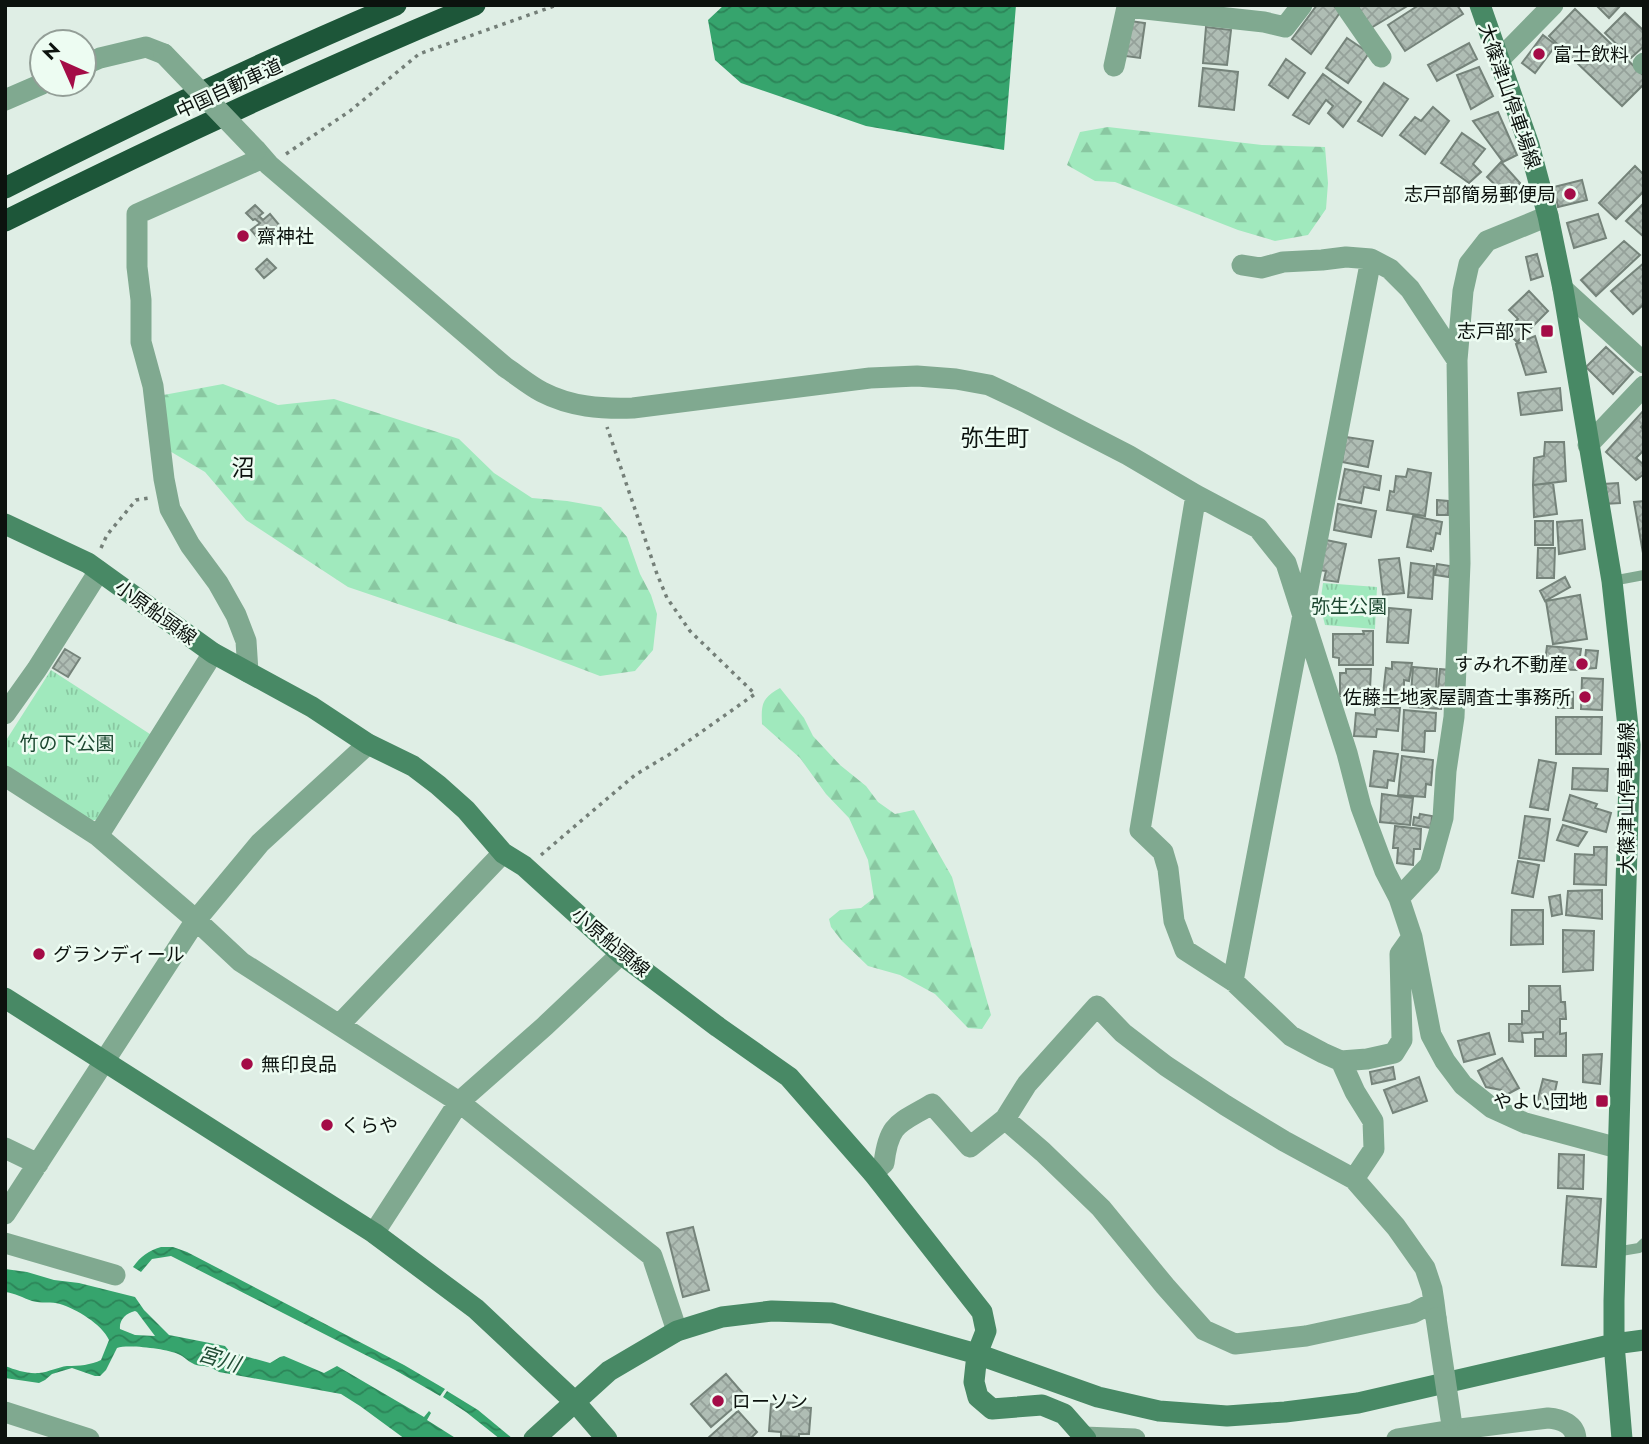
<svg xmlns="http://www.w3.org/2000/svg" width="1649" height="1444" font-family="Jost,'Noto Sans JP',sans-serif">
<defs>
<pattern id="forest-firs" width="22" height="20" patternUnits="userSpaceOnUse" patternTransform="scale(1.75)"><rect width="22" height="20" fill="#a0e9bd"/><path d="M5 1l3.5 6h-7zM16 11l3.5 6h-7z" fill="#89c7a1"/></pattern>
<pattern id="park-tufts" width="24" height="20" patternUnits="userSpaceOnUse" patternTransform="scale(1.75)"><rect width="24" height="20" fill="#a0e9bd"/><path d="M3 7l-1-3M5 7V3M7 7l1-3M15 17l-1-3M17 17v-4M19 17l1-3" fill="none" stroke="#89c7a1"/></pattern>
<pattern id="water-waves" width="16" height="10" patternUnits="userSpaceOnUse" patternTransform="scale(1.75)"><rect width="16" height="10" fill="#36a46d"/><path d="M0 5q4-4 8 0t8 0" fill="none" stroke="#2c8458"/></pattern>
<pattern id="building-cross-hatch" width="8" height="8" patternUnits="userSpaceOnUse" patternTransform="scale(1.75)"><rect width="8" height="8" fill="#afbdb4"/><path d="M0 0l8 8M0 8l8-8" fill="none" stroke="#95a19a"/></pattern>
</defs>
<rect width="100%" height="100%" fill="#dfeee5"/>
<!-- forest -->
<path fill="url(#forest-firs)" d="M1108 127 1262 145 1325 147 1328 183 1326 209 1308 235 1275 241 1238 230 1115 182 1095 181 1067 165 1080 132Z
M223 384 278 405 334 399 459 439 494 473 532 498 567 501 601 507 627 537 640 574 651 595 657 614 653 650 635 671 600 676 516 644 348 587 246 520 205 472 168 450 158 396Z
M780 688 804 718 813 736 840 765 866 786 878 802 895 814 914 810 952 877 991 1015 982 1029 968 1028 935 994 900 975 868 966 842 941 831 927 829 919 840 910 861 908 874 898 868 860 849 818 826 794 800 758 762 724C761 704 762 698 780 688Z"/>
<!-- park -->
<path fill="url(#park-tufts)" d="M1323 583 1377 587 1375 629 1325 625 1320 605Z
M51 670 153 736 99 819 91 821 5 765V742Z"/>
<!-- water -->
<path fill="url(#water-waves)" fill-rule="evenodd" d="M724 5H1016L1004 150 866 126 741 83 715 60 708 20Z
M161 1247H173L187 1252 404 1365 445 1389 440 1396 395 1370 171 1256 152 1259 141 1272 133 1267C141 1256 148 1251 161 1247Z
M5 1269 27 1272 54 1280 79 1283 135 1297 144 1310 169 1335 225 1346 230 1352 270 1363 280 1357 284 1356 324 1373 337 1366 424 1417 429 1411 431 1413 427 1420 457 1439H405L360 1406 341 1394 219 1372C216 1370 212 1368 209 1367 203 1365 198 1367 192 1363 187 1361 184 1356 178 1354 167 1349 128 1344 117 1348L106 1370 100 1376H95L72 1368 52 1374 45 1380 39 1383 5 1378V1366C16 1370 27 1374 39 1373 49 1372 58 1367 67 1366 79 1366 91 1365 101 1360L109 1340C102 1324 76 1309 60 1304 52 1301 41 1304 32 1301 23 1298 15 1293 5 1292ZM135 1311 137 1312 155 1336 135 1335 120 1329C119 1320 126 1313 135 1311Z
M447 1391 478 1410 513 1439H500L466 1412 443 1397Z"/>
<!-- building -->
<path fill="url(#building-cross-hatch)" stroke="#75837a" stroke-width="2" d="M1317 5H1332L1341 11 1311 54 1292 39Z
M1357 5H1409L1371 28Z
M1419 5H1457L1463 14 1405 51 1388 25Z
M1596 5H1621L1609 18Z
M1575 9 1644 76V84L1622 106 1549 36Z
M1625 13 1644 31V46L1631 58 1605 33Z
M1130 21 1145 23 1140 58 1125 56Z
M1206 27 1231 30 1227 65 1203 63Z
M1543 35 1556 45 1535 73 1522 63Z
M1347 38 1369 53 1348 83 1326 68Z
M1469 43 1477 59 1437 81 1428 65Z
M1286 59 1305 73 1288 98 1269 85Z
M1479 67 1493 96 1471 109 1457 75Z
M1203 68 1238 72 1234 110 1199 106Z
M1323 74 1361 102 1343 127 1328 113 1333 106 1326 100 1309 124 1293 115Z
M1384 83 1408 99 1382 136 1358 121Z
M1433 107 1449 121 1425 154 1400 135 1415 117 1421 121Z
M1498 112 1517 155 1503 162 1473 121Z
M1462 133 1485 149 1473 164 1481 172 1469 183 1441 163Z
M1501 162 1520 183 1508 197 1487 177Z
M1635 166 1644 175V191L1616 219 1599 203Z
M1582 180 1587 200 1558 207 1554 187Z
M1644 203V237L1626 221Z
M255 205 263 213 259 216 263 220 270 214 280 226 276 230 279 233 272 240 268 236 262 243 251 230 260 223 255 219 253 220 246 213Z
M1598 214 1606 238 1574 248 1567 223Z
M1624 241 1640 255 1596 296 1581 280Z
M1537 254 1543 276 1531 280 1526 257Z
M267 259 276 268 264 278 256 269Z
M1644 263V304L1633 314 1611 291Z
M1529 291 1548 311 1517 342 1506 331 1518 319 1509 310Z
M1535 336 1546 372 1526 375 1516 344Z
M1606 347 1633 372 1613 394 1586 367Z
M1560 388 1562 410 1521 415 1518 393Z
M1644 410V424L1641 427 1644 430V450L1636 458 1644 465V474L1636 480 1606 452Z
M1346 437 1373 441 1368 467 1342 462Z
M1545 442H1564L1566 481 1533 485 1534 458 1544 456Z
M1345 469 1381 476 1379 490 1364 487 1361 503 1339 499Z
M1408 469 1431 473 1425 516 1387 510 1390 491 1394 492 1396 476 1406 477Z
M1553 483 1557 514 1534 517 1533 485Z
M1618 483 1620 503 1604 504 1603 484Z
M1437 500 1448 501V515H1437Z
M1644 501V553H1643L1634 502Z
M1338 504 1376 511 1371 537 1334 530Z
M1413 516 1442 522 1440 534 1436 533 1433 549 1431 548V551L1407 547Z
M1582 520 1585 549 1559 554 1557 522Z
M1535 521H1553V545H1535Z
M1326 540 1346 544 1338 582 1324 580 1326 571 1319 570Z
M1538 548H1555L1554 578H1537Z
M1399 558 1404 593 1383 595 1379 560Z
M1411 563 1434 566 1432 599 1408 597Z
M1437 564 1450 566 1449 577 1435 575Z
M1565 577 1570 587 1545 601 1540 591Z
M1580 595 1587 639 1553 644 1546 601Z
M1389 608 1411 610 1408 643 1387 642Z
M1363 631H1373V665H1339V658L1333 657V634H1364Z
M1547 646 1581 649 1578 670 1544 669Z
M65 649 80 658 68 677 53 668Z
M1586 650 1598 651 1596 668 1584 669Z
M1392 662 1412 663 1409 681 1404 680V691H1400L1399 705 1382 704 1386 668 1392 669Z
M1413 667 1437 669 1436 691 1442 692 1441 709 1410 707Z
M1346 669H1371L1370 689H1366V697L1340 696V673H1346Z
M1440 669 1450 670 1447 691 1438 690Z
M1582 678 1603 679 1602 710 1581 709Z
M1558 692H1573V708H1558Z
M1375 706 1400 708 1398 731 1377 729 1376 737 1354 736 1356 713 1375 715Z
M1404 710 1436 713 1435 731H1425L1424 752 1402 750Z
M1556 717H1602L1601 754H1556Z
M1374 751 1398 754 1394 781 1388 780 1387 788 1370 786Z
M1402 756 1433 760 1431 785 1426 784 1425 797 1398 795Z
M1539 760 1556 763 1548 810 1530 807Z
M1573 768 1608 769 1607 791 1572 789Z
M1382 794 1413 798 1410 825 1380 822Z
M1570 795 1597 804 1595 808 1611 813 1606 832 1563 820Z
M1420 814 1432 816 1431 828 1413 825 1414 817 1419 818Z
M1525 816 1550 819 1544 861 1519 858Z
M1563 825 1587 832 1578 846 1557 840Z
M1395 826 1421 829 1420 849H1414L1413 865 1397 863 1398 848H1393Z
M1594 847H1607L1606 885 1574 884 1575 854 1594 855Z
M1518 861 1539 865 1533 897 1512 893Z
M1602 890V919L1566 915 1568 891Z
M1560 895 1562 914 1552 916 1549 897Z
M1512 910H1543V944L1511 945Z
M1563 930 1594 931 1593 970 1563 972Z
M1529 986H1560L1561 1002H1565L1566 1019H1560V1034L1566 1033V1056H1535V1039H1543V1032L1522 1033 1523 1042 1509 1041V1024H1522V1011H1529Z
M1489 1033 1495 1054 1464 1062 1458 1041Z
M1602 1054 1600 1084 1583 1082V1055Z
M1502 1058 1519 1088 1506 1095 1501 1090 1486 1087 1478 1071Z
M1393 1067 1395 1079 1372 1084 1370 1072Z
M1419 1077 1427 1101 1393 1113 1384 1090Z
M1543 1079 1557 1082 1551 1110 1536 1106Z
M1559 1154 1584 1155 1583 1189 1558 1188Z
M1567 1196 1601 1199 1596 1267 1562 1265Z
M693 1227 709 1290 683 1297 667 1233Z
M726 1374 746 1397 711 1427 691 1404Z
M776 1402 797 1403V1407L811 1408 809 1434H799V1437L781 1436V1432L769 1431 771 1404 776 1405Z
M738 1411 757 1432 750 1439H707Z"/>
<g fill="none" stroke-linecap="round" stroke-linejoin="round">
<!-- path -->
<path stroke="#747f78" stroke-width="3.5" stroke-dasharray="3.5 5" stroke-linecap="butt" d="M286 154 350 111 419 54 557 5
M101 548 107 535 136 500 149 498
M541 855 635 775 670 754 755 694 690 631 667 598 657 574 607 427"/>
<!-- lane -->
<path stroke="#80a990" stroke-width="10" d="M1612 581 1644 575
M1615 1252 1639 1248 1644 1243"/>
<!-- street -->
<path stroke="#80a990" stroke-width="21" d="M1345 5 1381 57
M1499 60 1553 5
M1643 64 1644 63
M84 65 100 58 146 47 164 54
M1114 66 1127 7 1264 22 1285 27 1302 5
M5 100 42 84
M256 150 269 165 505 367C517 375 529 385 542 392 571 407 601 409 633 408L870 378 917 376 956 379 989 385 1025 402 1128 455 1196 495 1258 528 1286 563 1347 753 1361 807 1385 871 1399 898 1412 937 1431 1035 1445 1061 1463 1085 1492 1108 1525 1123 1618 1148
M1242 265 1261 268 1283 262 1322 260 1346 257 1371 259 1390 269 1410 289 1457 360
M1563 289 1644 363
M1588 445 1644 386
M1196 495 1140 830 1163 852 1168 869 1174 921 1185 950 1233 981 1291 1036 1323 1053 1341 1061 1367 1059 1394 1053 1402 1040 1400 954 1412 937
M248 672 246 641 236 615 218 583 190 545 170 509 164 479 153 386 141 342V300L137 267V214L263 158
M5 714 37 669 99 571
M5 776 98 836 196 920 241 962 459 1102 652 1256 677 1331
M98 836 213 653
M1399 898 1430 865 1443 818 1446 771 1454 717 1460 563 1457 360 1463 291 1469 264 1487 241 1548 216
M1233 981 1371 259
M339 1025 503 853
M1005 1119 1027 1084 1097 1006 1123 1033 1166 1066 1225 1105 1284 1141 1354 1179 1374 1149 1373 1121 1355 1092 1341 1061
M5 1148 38 1164
M873 1173 884 1163C889 1122 899 1124 932 1104L970 1147 1005 1119 1043 1152 1101 1208 1165 1286 1204 1330 1235 1344 1306 1336 1413 1313 1434 1302 1436 1318
M1354 1179 1396 1227 1425 1268 1432 1289 1434 1302
M5 1214 196 920 260 843 368 744
M374 1233 459 1102 545 1026 621 954
M5 1243 115 1275
M5 1412 89 1439
M1084 1437 1135 1439
M1397 1439 1452 1430 1548 1418C1561 1419 1575 1424 1576 1439"/>
<!-- secondary -->
<path stroke="#488965" stroke-width="21" d="M1480 5 1529 145 1548 216 1563 289 1612 581 1630 745 1614 1301V1344L1622 1439
M5 524 88 563 213 653 312 707 368 744 413 766 438 785 466 810 503 853 524 866 621 954 718 1027 789 1077 873 1173 982 1312 986 1331 977 1354 974 1382 978 1397 992 1409 1042 1405 1064 1414 1086 1439
M5 998 374 1233 476 1309 575 1402 607 1439
M534 1439 609 1371 677 1331 722 1317 772 1311 832 1313 977 1354 1098 1397 1159 1411 1227 1416 1285 1412 1358 1403 1614 1344 1644 1340"/>
<!-- highway -->
<path stroke="#1d5639" stroke-width="21" d="M5 188C134 123 263 61 396 5
M5 221C160 144 316 71 475 5"/>
<!-- street-bridge -->
<path stroke="#80a990" stroke-width="21" d="M164 54 256 150
M1436 1318 1451 1419"/>
</g>
<!-- markers -->
<g fill="#a40c47" stroke="#edfcf2" stroke-width="2.5">
<circle cx="1539" cy="54" r="7"/>
<circle cx="1570" cy="194" r="7"/>
<circle cx="243" cy="236" r="7"/>
<rect x="1540" y="324" width="14" height="14" rx="3.5"/>
<circle cx="1582" cy="664" r="7"/>
<circle cx="1585" cy="697" r="7"/>
<circle cx="39" cy="954" r="7"/>
<circle cx="247" cy="1064" r="7"/>
<rect x="1595" y="1094" width="14" height="14" rx="3.5"/>
<circle cx="327" cy="1125" r="7"/>
<circle cx="718" cy="1401" r="7"/>
</g>
<g text-anchor="middle" stroke-width="5" stroke-linejoin="round" paint-order="stroke">
<!-- poi labels -->
<g font-size="19" fill="#0c120e" stroke="#edfcf2" text-anchor="start">
<text x="1553" y="61">富士飲料</text>
<text x="1556" y="201" text-anchor="end">志戸部簡易郵便局</text>
<text x="257" y="243">齋神社</text>
<text x="1533" y="338" text-anchor="end">志戸部下</text>
<text x="1568" y="671" text-anchor="end">すみれ不動産</text>
<text x="1571" y="704" text-anchor="end">佐藤土地家屋調査士事務所</text>
<text x="53" y="961">グランディール</text>
<text x="261" y="1071">無印良品</text>
<text x="1588" y="1108" text-anchor="end">やよい団地</text>
<text x="341" y="1132">くらや</text>
<text x="732" y="1408">ローソン</text>
</g>
<!-- street labels -->
<g font-size="19" fill="#0c120e" stroke="#edfcf2">
<text transform="translate(229 88) rotate(-25)" y="7">中国自動車道</text>
<text transform="translate(1510 96) rotate(71)" y="7">大篠津山停車場線</text>
<text transform="translate(156 612) rotate(36)" y="7">小原船頭線</text>
<text transform="translate(1626 798) rotate(-90)" y="7">大篠津山停車場線</text>
<text transform="translate(611 942) rotate(40)" y="7">小原船頭線</text>
</g>
<!-- park labels -->
<g font-size="19" fill="#1c4730" stroke="#edfcf2">
<text x="1349" y="613">弥生公園</text>
<text x="67" y="750">竹の下公園</text>
</g>
<!-- water labels -->
<g font-size="21" font-style="italic" fill="#214d35" stroke="#edfcf2">
<text transform="translate(219 1359) rotate(17)" y="7">宮川</text>
</g>
<!-- quarter labels -->
<g font-size="23" fill="#0c120e" stroke="#edfcf2">
<text x="995" y="446">弥生町</text>
<text x="243" y="476">沼</text>
</g>
</g>
<!-- border -->
<rect width="1649" height="1444" fill="none" stroke="#0c120e" stroke-width="14"/>
<!-- north arrow -->
<g transform="translate(63 63) rotate(315)"><circle r="33" fill="#edfcf2" stroke="#939e97" stroke-width="2"/>
<path d="M0-5L12 26L0 18L-12 26Z" fill="#a40c47"/>
<text y="-10" font-size="19" font-weight="bold" text-anchor="middle" fill="#0c120e">N</text>
</g>
</svg>
